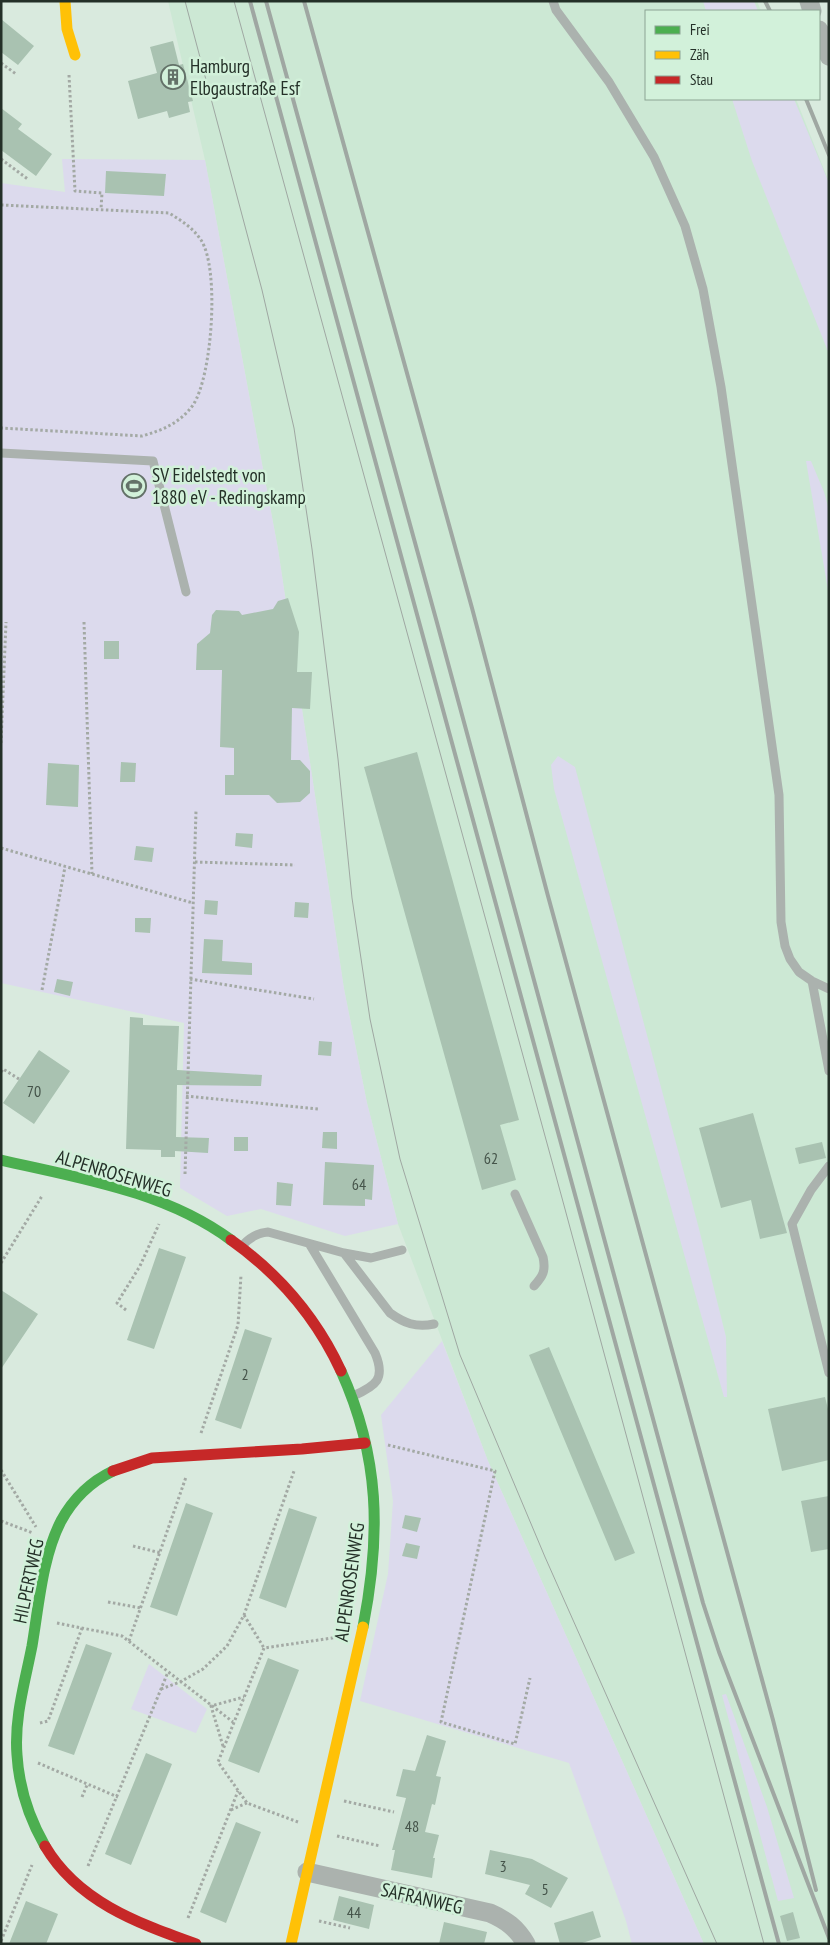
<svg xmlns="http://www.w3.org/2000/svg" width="830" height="1945" font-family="'PT Sans Narrow',sans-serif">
<rect width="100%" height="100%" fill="#d9eade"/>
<!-- built -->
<path fill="#cce8d4" d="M168 1H757L761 11H646V99H796L829 182V1944H704L488 1461 398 1224 367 1103 344 989 278 549 205 160Z"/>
<!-- green -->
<path fill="#dcdaed" d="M703 1H754L758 11H706Z
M732 99H794L829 183V354L752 161Z
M62 159 205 160 278 549 344 989 367 1103 398 1224 345 1236 261 1209 227 1216 180 1188 184 1023 1 983V183L65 192Z
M806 461H811L824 492 829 510V596Z
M558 756 575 767 698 1225 726 1337 727 1397H724L554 789 551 765Z
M442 1341 488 1461 704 1944H632L626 1921 569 1763 360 1701 388 1574 393 1501 381 1415Z
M149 1664 207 1709 196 1733 131 1709Z
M726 1694 767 1807 794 1898 778 1901 722 1695Z"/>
<!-- building -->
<path fill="#a9c2b1" d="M1 19 34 46 18 65 1 52Z
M173 41 179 65 183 64 193 101 188 102 190 112 169 118 167 111 138 119 128 81 157 73 150 47Z
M1 108 22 124 18 129 52 154 36 176 1 150Z
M106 171 166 174 164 196 105 193Z
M288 598 299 632 297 672H312L310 709 292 708 291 760H300L310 771V793L300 802 277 803 269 795H225V775H234V748L220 747 222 670H196L197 644 210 633 212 615 216 610 239 611 242 615 273 609 278 601Z
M104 641H119V659H104Z
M417 752 519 1120 500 1125 516 1180 482 1190 364 767Z
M121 762 136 763 135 782H120Z
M48 763 79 765 78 807 46 805Z
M236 833 253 834 252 848 235 846Z
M136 846 154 848 152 862 134 860Z
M205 900 218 901 217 915 204 914Z
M295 902 309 903 308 918 294 917Z
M135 918H151L150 933 135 932Z
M204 939 223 940 222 961 252 963V975L202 973Z
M57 979 73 982 70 996 54 992Z
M130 1017 143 1018V1025L179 1026 177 1070 262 1075 261 1086 177 1085 176 1137 209 1138 208 1153 175 1151V1157H161V1150L126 1149Z
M319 1041 332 1042 331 1056 318 1055Z
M39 1050 70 1071 34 1124 3 1103Z
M753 1113 787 1233 760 1239 751 1200 721 1208 699 1128Z
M323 1132H337V1149L322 1148Z
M234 1137H248V1151H234Z
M822 1142 826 1158 799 1164 795 1148Z
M325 1162 374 1165 372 1200 365 1199V1206L323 1205Z
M277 1182 293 1184 291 1206 276 1205Z
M159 1248 186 1257 154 1349 127 1340Z
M1 1290 38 1314 1 1369Z
M245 1329 272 1338 241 1429 215 1420Z
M549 1347 635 1553 615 1561 529 1355Z
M825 1397 829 1413V1460L782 1471 768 1409Z
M829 1496V1549L811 1552 801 1501Z
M186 1503 213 1513 177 1616 150 1607Z
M289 1508 317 1517 286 1608 259 1598Z
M405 1515 421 1518 417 1532 402 1528Z
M406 1543 420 1546 417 1559 402 1556Z
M86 1644 112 1653 74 1755 48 1746Z
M268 1658 299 1670 259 1773 228 1761Z
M427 1735 446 1741 436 1776 441 1777 435 1805 432 1804 425 1832 439 1835 433 1858H435L432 1878 391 1870 395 1850H392L406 1798 396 1796 403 1769 415 1771Z
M146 1753 172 1764 131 1865 105 1854Z
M236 1822 261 1832 226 1923 200 1912Z
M490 1850 532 1859 568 1878 551 1908 525 1894 530 1885 485 1874Z
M339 1896 374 1905 369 1929 333 1920Z
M26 1901 58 1914 46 1944H9Z
M593 1911 601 1937 579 1944H560L554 1923Z
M793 1912 800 1938 787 1941 780 1916Z
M444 1922 487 1932 484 1944H439Z"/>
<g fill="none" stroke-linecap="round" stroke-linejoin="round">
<!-- path -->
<path stroke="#a3a9a4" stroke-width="3" stroke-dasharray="2.5 2.5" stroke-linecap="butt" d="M1 63 16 74
M69 75 75 191 102 193 101 209
M1 159 29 180
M1 205 169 213C182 221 193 228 201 240 220 269 212 377 193 405 180 423 163 430 142 436L1 428
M84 622 92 874
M1 743 6 622
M1 848 193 903
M195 862 295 865
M190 979 314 999
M42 990 65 867
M1 1072 3 1069 19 1079
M186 1096 318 1109
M185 1174 196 811
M1 1263 42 1196
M126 1310 117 1303 140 1266 159 1224
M201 1433 238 1325 241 1275
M388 1445 495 1471 441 1722 515 1744 530 1678
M1 1470 36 1527
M1 1521 33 1533
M133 1546 161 1553
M108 1602 141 1608
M244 1615 264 1648
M57 1623 122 1636 233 1722
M129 1641 186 1477
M161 1689 180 1682 203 1669 227 1646 244 1615 294 1471
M40 1723 48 1721 82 1628
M223 1746 211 1706 244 1697
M38 1763 118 1797
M82 1797 87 1785
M344 1801 394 1812
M231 1810 247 1803
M298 1822 247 1803 218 1762 264 1648 339 1637
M337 1836 380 1846
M88 1866 168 1672
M188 1918 238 1791
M319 1921 350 1928
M1 1941 32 1865"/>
<!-- lane -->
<path stroke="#abb2ae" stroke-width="9" d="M553 1 556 10 609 82 654 157 685 226 703 289 721 387 779 795 781 922 785 946 790 959 799 972 812 981 829 989
M1 453 153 461 186 592
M812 981 829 1071
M829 1166 811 1190 792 1224 829 1373
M515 1194 543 1257C546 1271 543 1276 534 1286
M243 1245C250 1237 257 1233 268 1232L344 1253 371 1258 402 1250
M310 1245 375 1353C386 1379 376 1386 353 1396
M344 1253 390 1313C404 1323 416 1328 434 1324"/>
<!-- street -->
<path stroke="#abb2ae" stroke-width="19" d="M809 1 812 11
M819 30 829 56
M307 1872 490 1913C506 1920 517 1928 526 1944"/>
<!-- fast -->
<path stroke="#4caf50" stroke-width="11" d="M1 1160C79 1178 165 1191 231 1240
M341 1371C380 1457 381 1535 363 1627
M45 1846C29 1818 19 1787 17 1755 14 1718 25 1682 32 1646 39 1605 42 1558 61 1521 73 1499 90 1482 113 1471"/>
<!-- slow -->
<path stroke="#ffc107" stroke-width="11" d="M65 1 67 29 75 55
M291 1944 363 1627"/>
<!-- jam -->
<path stroke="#c62828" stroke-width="11" d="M231 1240C279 1274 316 1317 341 1371
M113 1471 152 1458 302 1449 365 1443
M45 1846C78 1902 138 1923 196 1944"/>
<!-- tram -->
<path stroke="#9fa7a2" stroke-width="1" d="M185 1 262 290 294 428 312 549 338 759 352 898 370 1019 400 1159 460 1355 545 1557 717 1944
M234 1 562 1198 764 1944"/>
<!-- rail -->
<path stroke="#9fa7a2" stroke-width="4" d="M250 1 779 1944
M266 1 436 619 703 1603 719 1652 829 1938
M304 1 472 608 548 896 773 1720 816 1890
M765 1 770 11
M806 99 829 155"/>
</g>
<!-- icons -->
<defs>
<symbol id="building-ring" viewBox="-11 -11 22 22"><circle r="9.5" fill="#d2f1da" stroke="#637168" stroke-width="1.5"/><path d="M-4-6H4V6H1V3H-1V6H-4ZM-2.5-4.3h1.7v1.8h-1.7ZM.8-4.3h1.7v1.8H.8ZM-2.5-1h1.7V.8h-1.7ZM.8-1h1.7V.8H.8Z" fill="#637168"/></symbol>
<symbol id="stadium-ring" viewBox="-11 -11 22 22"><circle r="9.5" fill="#d2f1da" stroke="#637168" stroke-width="1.5"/><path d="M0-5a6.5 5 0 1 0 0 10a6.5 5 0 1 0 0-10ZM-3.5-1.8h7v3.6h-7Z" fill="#637168"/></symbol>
</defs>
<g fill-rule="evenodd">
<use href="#building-ring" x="159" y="63" width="28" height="28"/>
<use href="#stadium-ring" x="120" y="472" width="28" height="28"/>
</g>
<g text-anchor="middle" stroke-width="5" stroke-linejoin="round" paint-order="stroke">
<!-- number labels -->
<g font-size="16" fill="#45544a">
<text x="34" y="1097">70</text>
<text x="491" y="1164">62</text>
<text x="359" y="1190">64</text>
<text x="245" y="1380">2</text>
<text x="412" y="1832">48</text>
<text x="503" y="1872">3</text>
<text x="545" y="1895">5</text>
<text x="354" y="1918">44</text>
</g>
<!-- poi labels -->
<g font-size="19" fill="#243028" stroke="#d2f1da" text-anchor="start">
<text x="190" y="73">Hamburg<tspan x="190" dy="22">Elbgaustraße Esf</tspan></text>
<text x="152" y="482">SV Eidelstedt von<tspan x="152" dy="22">1880 eV - Redingskamp</tspan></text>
</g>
<!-- street labels -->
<g font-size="19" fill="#243028" stroke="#d2f1da">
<text transform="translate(114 1173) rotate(17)" y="7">ALPENROSENWEG</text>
<text transform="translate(28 1581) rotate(-78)" y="7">HILPERTWEG</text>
<text transform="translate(349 1582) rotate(-82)" y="7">ALPENROSENWEG</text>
<text transform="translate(422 1898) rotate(13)" y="7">SAFRANWEG</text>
</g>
</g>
<!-- border -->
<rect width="830" height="1945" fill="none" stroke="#243028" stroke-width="5"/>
<!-- legend -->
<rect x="645" y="10" width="175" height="90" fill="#d2f1da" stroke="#8ca493"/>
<rect x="655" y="26" width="25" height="8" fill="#4caf50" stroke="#8ca493"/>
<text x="690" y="35" font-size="15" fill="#243028">Frei</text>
<rect x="655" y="51" width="25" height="8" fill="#ffc107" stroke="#8ca493"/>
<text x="690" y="60" font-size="15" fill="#243028">Zäh</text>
<rect x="655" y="76" width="25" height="8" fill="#c62828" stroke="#8ca493"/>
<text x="690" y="85" font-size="15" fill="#243028">Stau</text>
</svg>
